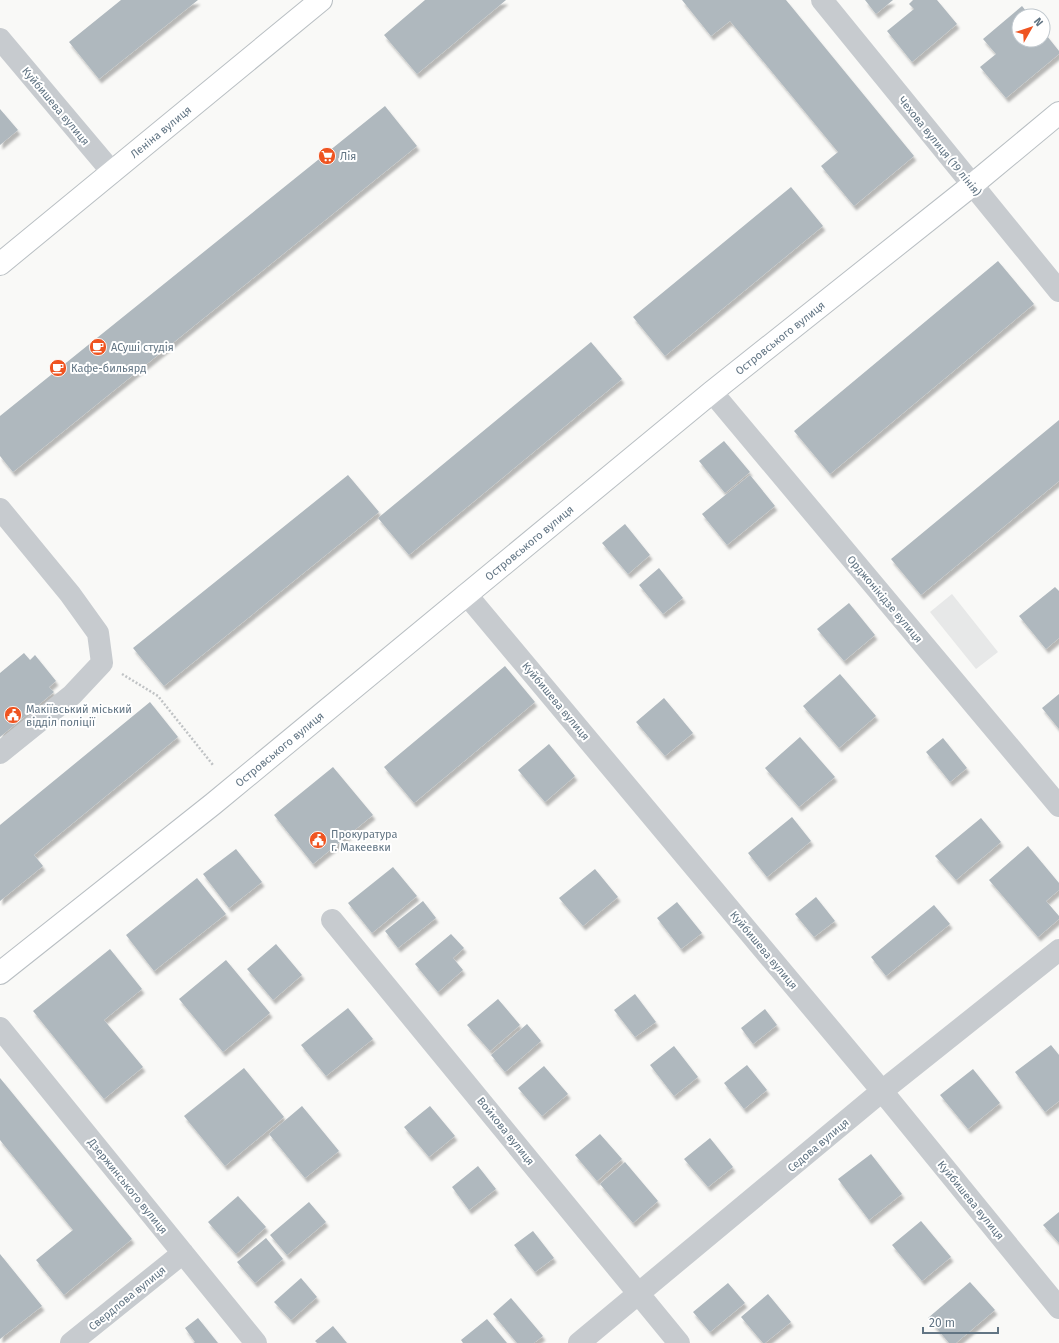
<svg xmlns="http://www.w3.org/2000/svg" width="1059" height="1343" font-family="'Fira Sans',sans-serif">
<defs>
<filter id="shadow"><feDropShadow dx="2.5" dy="4.5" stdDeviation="1" flood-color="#0004"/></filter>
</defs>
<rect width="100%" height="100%" fill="#f9f9f7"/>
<!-- built -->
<path fill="#e7e8e8" d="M952 594 998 652 976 669 930 612Z"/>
<!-- building -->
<path fill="#afb8be" filter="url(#shadow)" d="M121 0H198L99 79 69 42Z
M425 0H506L417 74 384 35Z
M682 0H786L914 156 854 206 821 166 838 152 730 21 711 36Z
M865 0H893L876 14Z
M913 0H937L957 24 912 62 887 31 914 9 909 4Z
M1022 6 1030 16H1019V40H1043V31L1059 51V54L1006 98 980 67 996 54 983 39Z
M385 106 417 146 13 472 0 456V416Z
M0 109 18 130 0 145Z
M791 187 823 226 665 356 633 317Z
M998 261 1034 304 830 474 794 431Z
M591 342 622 379 409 555 378 518Z
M1059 420V481L921 595 891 559Z
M724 441 750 472 725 493 699 461Z
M348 475 379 512 164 686 133 648Z
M750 475 775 506 727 545 702 514Z
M625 524 650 555 628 574 602 543Z
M659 568 683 598 663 614 639 585Z
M1055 587 1059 591V638L1046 649 1019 616Z
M849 603 875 635 844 661 817 629Z
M24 653 30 660 35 655 56 681 49 687 54 692 0 737V673Z
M505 666 535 702 414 803 384 767Z
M840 674 876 716 839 748 803 706Z
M1059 694V729L1042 708Z
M664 698 693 733 665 756 636 722Z
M150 702 178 737 34 855 43 866 0 901V825Z
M800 737 835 777 799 807 765 768Z
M943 738 967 768 950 782 926 752Z
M549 744 575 776 545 802 518 770Z
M333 767 373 815 313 864 274 815Z
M792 817 811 841 767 877 748 853Z
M981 818 1001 842 956 880 935 856Z
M1028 846 1059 883V890L1046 901 1059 916V919L1038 937 989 880Z
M236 849 262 882 229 908 203 874Z
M393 867 417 896 372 933 348 903Z
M595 869 618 897 583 926 559 898Z
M197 878 226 914 154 971 126 935Z
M816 897 835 921 814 937 795 914Z
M423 901 436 918 398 948 385 931Z
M677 902 702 933 681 949 657 918Z
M934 905 950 924 886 976 871 957Z
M451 934 464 948 453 958 463 970 438 992 415 964Z
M276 944 302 975 273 1000 247 969Z
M110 949 142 989 104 1020 143 1067 104 1099 33 1011Z
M226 960 270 1013 223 1052 179 999Z
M635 994 656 1022 635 1037 614 1010Z
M498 999 520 1025 490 1051 467 1025Z
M348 1008 373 1039 326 1076 301 1045Z
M765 1009 777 1025 753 1044 741 1028Z
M527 1024 541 1041 505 1072 491 1055Z
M1051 1045 1059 1055V1101L1045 1112 1015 1072Z
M674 1046 698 1077 674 1096 650 1065Z
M747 1065 767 1090 744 1109 724 1083Z
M544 1066 568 1094 542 1116 518 1088Z
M244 1068 284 1117 225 1166 184 1116Z
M973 1069 1000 1103 968 1129 940 1095Z
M0 1078 132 1239 64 1295 36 1260 73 1230 0 1140Z
M302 1106 339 1151 305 1178 269 1134Z
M430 1106 455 1136 429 1157 404 1127Z
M600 1134 622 1159 597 1181 575 1155Z
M710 1138 733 1167 708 1187 684 1159Z
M871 1154 902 1194 869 1220 838 1179Z
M625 1162 658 1201 633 1223 600 1184Z
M478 1166 496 1189 469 1210 452 1187Z
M238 1196 266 1227 236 1254 208 1222Z
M309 1202 326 1222 287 1255 270 1235Z
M1059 1212V1243L1043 1225Z
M921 1221 951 1257 922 1281 892 1245Z
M533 1231 554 1258 535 1272 514 1245Z
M266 1238 283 1259 255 1283 237 1262Z
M0 1254 42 1306 0 1339Z
M301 1278 317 1297 291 1320 274 1302Z
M970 1282 995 1310 956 1343H949L928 1318Z
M728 1283 745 1303 710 1332 693 1312Z
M768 1294 791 1322 765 1343H763L741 1317Z
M511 1298 543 1336 534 1343H517L493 1314Z
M198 1318 218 1343H193L195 1342 185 1328Z
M487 1319 507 1343H463L461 1340Z
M333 1326 347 1343H317L315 1341Z"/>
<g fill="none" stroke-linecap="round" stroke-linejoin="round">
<defs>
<g id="secondary">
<path id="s1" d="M0 264 321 0"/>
<path id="s2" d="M0 973 213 804 712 392 971 186 1059 113"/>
</g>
</defs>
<!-- secondary casing -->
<use href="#secondary" stroke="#b9bfc3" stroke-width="24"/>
<!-- path -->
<path stroke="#c0c3c5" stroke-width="2.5" stroke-dasharray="2 2" stroke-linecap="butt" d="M122 674 158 696 213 765"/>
<!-- street -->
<path stroke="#c7cbcf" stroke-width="22" d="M822 0 1059 291
M0 39 112 172
M712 392 1059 806
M0 509 70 594 98 633 102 663 72 695 0 753
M466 594 882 1091 1059 1308
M332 920 679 1343
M0 1028 256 1343
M71 1343 183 1253
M579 1343 882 1091 1059 950"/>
<!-- secondary -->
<use href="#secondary" stroke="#fff" stroke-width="22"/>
</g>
<!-- icons -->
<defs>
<symbol id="supermarket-disc" viewBox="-11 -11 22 22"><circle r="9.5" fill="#ef5421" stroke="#fff"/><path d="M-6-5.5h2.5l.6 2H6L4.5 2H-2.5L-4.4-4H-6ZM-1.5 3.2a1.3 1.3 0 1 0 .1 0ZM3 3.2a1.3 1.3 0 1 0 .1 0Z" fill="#fff"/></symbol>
<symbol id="cafe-disc" viewBox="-11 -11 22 22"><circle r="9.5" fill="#ef5421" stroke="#fff"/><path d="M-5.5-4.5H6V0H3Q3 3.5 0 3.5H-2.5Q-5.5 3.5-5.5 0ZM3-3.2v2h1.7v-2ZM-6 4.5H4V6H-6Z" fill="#fff"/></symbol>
<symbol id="civic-disc" viewBox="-11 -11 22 22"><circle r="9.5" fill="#ef5421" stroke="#fff"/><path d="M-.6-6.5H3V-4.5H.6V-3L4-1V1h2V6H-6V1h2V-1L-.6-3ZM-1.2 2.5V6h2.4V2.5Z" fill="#fff"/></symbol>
</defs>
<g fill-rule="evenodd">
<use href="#supermarket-disc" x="317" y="146" width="20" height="20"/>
<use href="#cafe-disc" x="88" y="337" width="20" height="20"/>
<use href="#cafe-disc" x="48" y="358" width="20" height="20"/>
<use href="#civic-disc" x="3" y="705" width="20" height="20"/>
<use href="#civic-disc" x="308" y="830" width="20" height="20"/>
</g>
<g text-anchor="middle" stroke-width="4" stroke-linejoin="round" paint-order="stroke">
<!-- street labels -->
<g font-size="11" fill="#627584" stroke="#fff">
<text transform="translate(56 106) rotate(50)" y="4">Куйбишева вулиця</text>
<text dy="4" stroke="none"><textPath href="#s1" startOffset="208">Леніна вулиця</textPath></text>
<text transform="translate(940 146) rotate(51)" y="4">Чехова вулиця (19 лiнiя)</text>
<text dy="4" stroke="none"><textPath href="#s2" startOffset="1006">Островського вулиця</textPath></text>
<text dy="4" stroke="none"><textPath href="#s2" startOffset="682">Островського вулиця</textPath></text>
<text transform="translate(885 599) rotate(50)" y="4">Орджонікідзе вулиця</text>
<text transform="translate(556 701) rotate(50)" y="4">Куйбишева вулиця</text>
<text dy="4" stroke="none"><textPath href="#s2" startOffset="358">Островського вулиця</textPath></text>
<text transform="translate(764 950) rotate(50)" y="4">Куйбишева вулиця</text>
<text transform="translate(506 1131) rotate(51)" y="4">Войкова вулиця</text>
<text transform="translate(818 1145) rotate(-40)" y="4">Седова вулиця</text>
<text transform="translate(128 1186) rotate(51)" y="4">Дзержинського вулиця</text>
<text transform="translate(971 1200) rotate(51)" y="4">Куйбишева вулиця</text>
<text transform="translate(127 1298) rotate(-39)" y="4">Свердлова вулиця</text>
</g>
<!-- poi labels -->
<g font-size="11" fill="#627584" stroke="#fff" text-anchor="start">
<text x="340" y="160">Лія</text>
<text x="111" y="351">АСуші студія</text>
<text x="71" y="372">Кафе-бильярд</text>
<text x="26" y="713">Макіївський міський<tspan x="26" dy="13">відділ поліції</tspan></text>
<text x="331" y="838">Прокуратура<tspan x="331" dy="13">г. Макеевки</tspan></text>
</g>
</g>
<!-- north arrow -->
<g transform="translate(1031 28) rotate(51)"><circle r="19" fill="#ffffff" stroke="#c0c8ce"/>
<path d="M0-3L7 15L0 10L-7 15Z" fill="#ef5421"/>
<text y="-6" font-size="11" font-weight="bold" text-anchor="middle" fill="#627584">N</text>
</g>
<!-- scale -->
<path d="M923 1327v6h75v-6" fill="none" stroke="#627584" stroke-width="2"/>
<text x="929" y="1327" font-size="12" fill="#627584" stroke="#ffffff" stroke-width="3" paint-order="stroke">20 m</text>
</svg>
